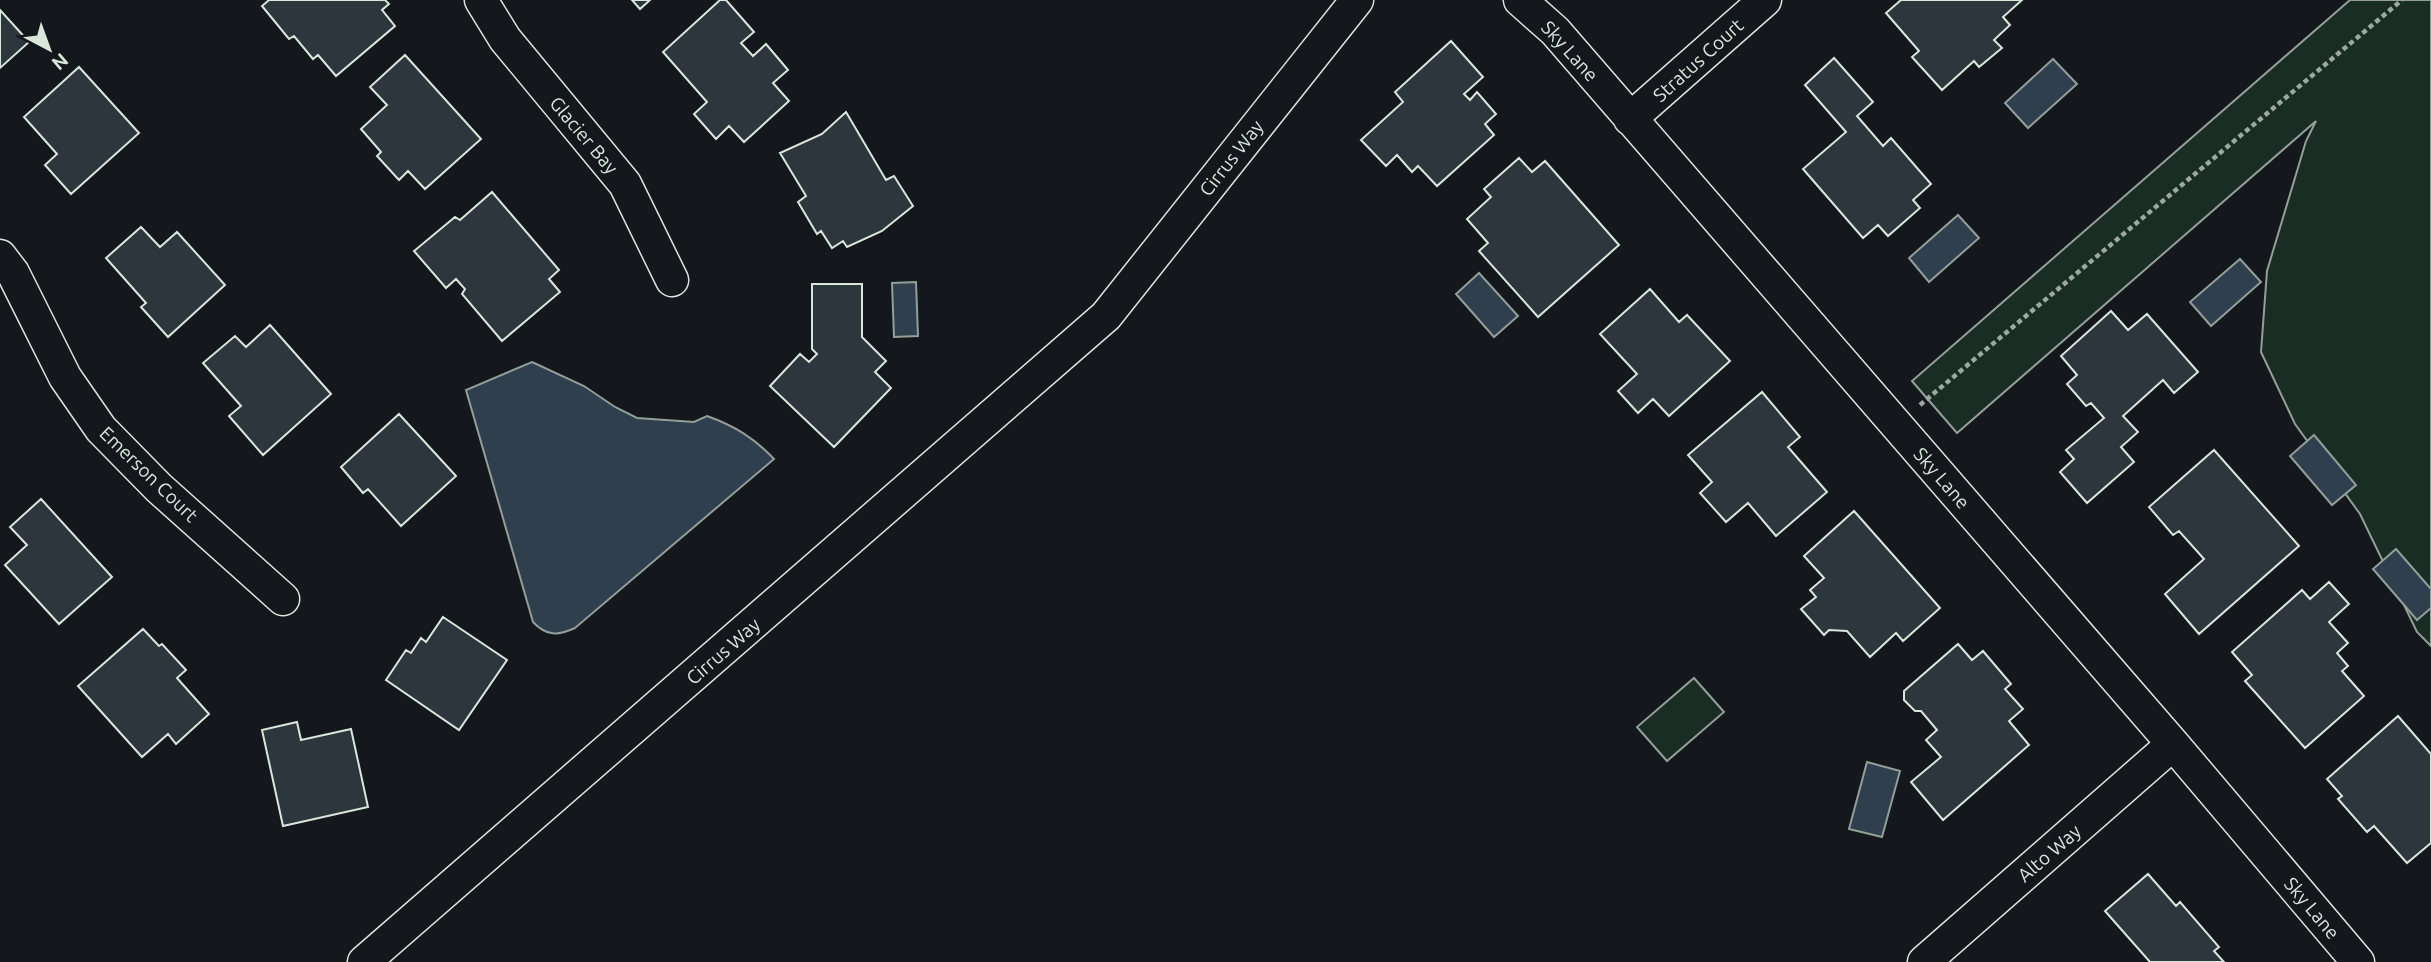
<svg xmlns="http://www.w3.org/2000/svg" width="2431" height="962" font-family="Ubuntu,sans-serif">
<rect width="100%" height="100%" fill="#14181c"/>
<!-- green -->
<path fill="#1a2d24" stroke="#939e99" stroke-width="2" d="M2350 0H2431V646L2417 632 2360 514 2295 424 2261 352 2267 271 2306 141 2316 121 1957 433 1912 381Z
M1694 678 1724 712 1667 761 1637 727Z"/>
<!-- water -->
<path fill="#2f3f4d" stroke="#939e99" stroke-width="2" d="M2053 59 2077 84 2028 128 2005 103Z
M1958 215 1979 238 1929 282 1909 258Z
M2240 259 2261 282 2211 326 2190 302Z
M1479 273 1518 316 1494 337 1456 294Z
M916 282 918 336 894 337 892 283Z
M532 362 584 386 615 407 637 418 694 422 707 416C735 426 754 438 774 459L575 628C558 636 546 636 533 622L466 390Z
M2314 435 2356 485 2332 505 2290 456Z
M2396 549 2431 589V608L2417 620 2373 569Z
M1867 762 1900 771 1882 837 1849 829Z"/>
<!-- building -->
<path fill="#2c363c" stroke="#d8e6dc" stroke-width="2" d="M269 0H385L389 4 382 10 395 26 336 76 318 55 313 59 294 36 289 39 262 6Z
M632 0H650L640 9Z
M720 0H726L754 32 741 43 753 56 766 44 788 70 773 83 789 101 744 142 729 126 716 139 694 114 707 102 663 52Z
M1901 0H2022L2003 17 2010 25 1994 40 2002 48 1979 67 1974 61 1942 90 1912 57 1919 51 1886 13Z
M0 10 29 42 0 68Z
M1451 41 1483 77 1464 94 1470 100 1477 92 1496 114 1485 124 1494 135 1437 186 1418 166 1412 172 1397 155 1386 166 1361 140 1403 102 1395 92Z
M405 55 481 139 425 189 408 171 399 180 377 156 381 152 361 129 387 105 370 87Z
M1834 58 1873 102 1857 116 1883 146 1891 138 1931 184 1913 200 1920 208 1888 236 1878 225 1863 238 1803 169 1846 132 1805 85Z
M79 67 139 133 71 194 45 165 57 154 24 117Z
M846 112 886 180 894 176 913 206 882 231 847 247 843 241 832 248 821 231 817 234 798 202 806 196 780 153 822 134Z
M1519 158 1532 172 1545 161 1619 245 1538 317 1479 251 1488 243 1467 219 1491 197 1484 189Z
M492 192 559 270 549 279 560 292 502 341 462 294 465 289 456 279 446 288 414 251 455 217 460 220Z
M141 227 160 247 177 232 225 285 168 337 141 307 146 303 106 258Z
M812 284H862V337L886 361 875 372 891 388 834 447 770 386 800 354 809 362 817 354 812 349Z
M1650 289 1679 322 1687 315 1730 361 1669 416 1653 399 1638 413 1618 391 1637 374 1600 334Z
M2111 311 2128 330 2147 314 2198 372 2174 393 2163 380 2123 416 2138 432 2121 447 2134 462 2087 503 2060 472 2074 459 2066 450 2104 418 2091 403 2086 406 2067 384 2077 375 2061 356Z
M270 325 331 394 263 455 229 416 241 406 203 363 235 336 246 347Z
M1762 392 1800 437 1788 447 1827 492 1776 536 1748 503 1726 522 1700 493 1712 482 1688 455Z
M399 414 456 476 401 526 368 489 363 493 341 467Z
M2214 450 2299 546 2199 634 2165 594 2204 559 2179 531 2173 535 2149 507Z
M41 499 112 577 59 624 5 565 27 545 10 527Z
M1854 511 1940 608 1903 641 1896 633 1870 657 1847 631 1829 630 1824 635 1801 609 1816 597 1810 590 1824 578 1804 556Z
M2329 582 2349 604 2329 622 2348 643 2337 653 2348 666 2342 671 2364 696 2305 748 2245 681 2252 675 2232 652 2302 590 2310 599Z
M443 617 507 660 459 730 386 680 406 650 411 653 421 638 426 642Z
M143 629 159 646 162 644 186 670 177 678 209 714 176 744 168 734 142 757 78 686Z
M1958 644 1972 660 1983 651 2011 684 2005 689 2023 709 2009 721 2029 745 1943 820 1911 782 1941 757 1926 740 1937 730 1921 711H1915L1904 700V691Z
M2398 716 2431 754V843L2407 863 2374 826 2367 832 2338 799 2342 796 2327 779Z
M297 722 301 740 351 729 368 807 283 826 262 730Z
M2148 874 2176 906 2180 902 2219 947 2214 951 2224 962H2150L2105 911Z"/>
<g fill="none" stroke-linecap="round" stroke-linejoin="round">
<defs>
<path id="minor" d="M481 0 505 39 625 184 672 280
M1520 0 1555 31 2173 744 2358 962
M1630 119 1765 0
M0 256 13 273 65 377 101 429 159 488 283 599
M364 962 1106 316 1357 0
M1924 962 2173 744"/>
</defs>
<!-- minor casing -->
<use href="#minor" stroke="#d8e6dc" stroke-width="35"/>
<!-- path -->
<path stroke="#9da8a2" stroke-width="4.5" stroke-dasharray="5 3.5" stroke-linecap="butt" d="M1920 405 2402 0"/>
<!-- minor -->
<use href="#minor" stroke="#14181c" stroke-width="32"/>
</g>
<g text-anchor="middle" stroke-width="5" stroke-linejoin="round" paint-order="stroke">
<!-- street labels -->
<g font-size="19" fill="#d8e6dc" stroke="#14181c">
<text transform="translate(1570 51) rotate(48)" y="7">Sky Lane</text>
<text transform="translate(1698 60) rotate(-42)" y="7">Stratus Court</text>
<text transform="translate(584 135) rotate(50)" y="7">Glacier Bay</text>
<text transform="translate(1231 158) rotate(-52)" y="7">Cirrus Way</text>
<text transform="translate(149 474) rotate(44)" y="7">Emerson Court</text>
<text transform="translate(1942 478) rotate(49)" y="7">Sky Lane</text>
<text transform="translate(723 651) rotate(-41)" y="7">Cirrus Way</text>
<text transform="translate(2049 853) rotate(-41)" y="7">Alto Way</text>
<text transform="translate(2312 908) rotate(50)" y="7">Sky Lane</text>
</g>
</g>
<!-- north arrow -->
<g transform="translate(49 49) rotate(139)" stroke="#14181c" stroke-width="5" paint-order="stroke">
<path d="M0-5L12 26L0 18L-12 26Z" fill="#d8e6dc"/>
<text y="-10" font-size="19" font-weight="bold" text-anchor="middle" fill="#d8e6dc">N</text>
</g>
</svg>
